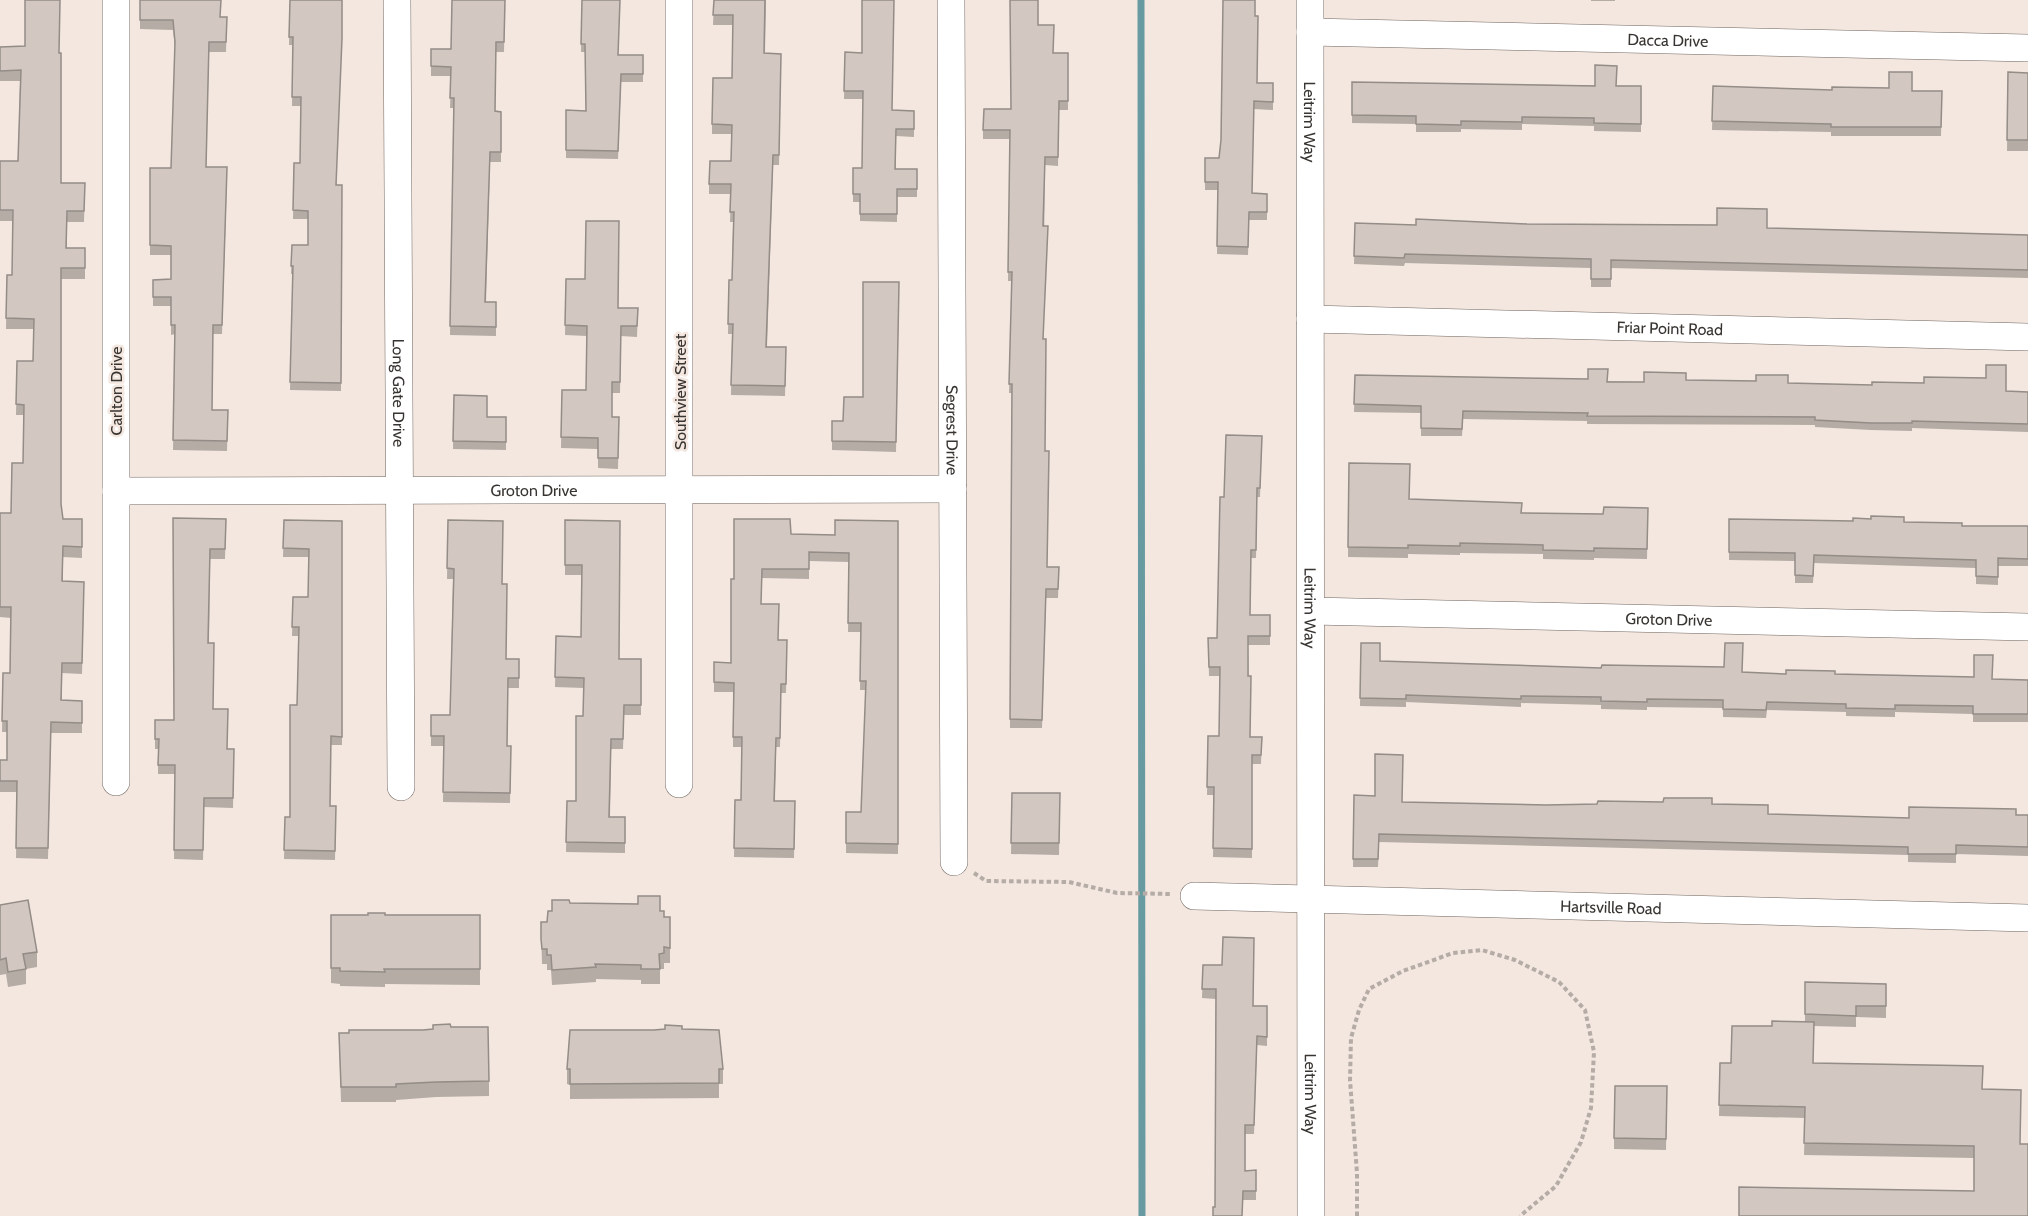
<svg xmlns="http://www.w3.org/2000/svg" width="2028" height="1216" font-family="Cabin,sans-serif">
<rect width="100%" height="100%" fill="#f3e7e0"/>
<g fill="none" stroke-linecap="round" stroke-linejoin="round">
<!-- stream -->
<path stroke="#689ba1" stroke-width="7" d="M1141 0 1142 1216"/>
<defs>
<g id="street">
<path id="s1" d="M397 0 401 787"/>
<path d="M679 0V784"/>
<path id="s2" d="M951 0 954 862"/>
<path id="s3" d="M1310 0 1311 1216"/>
<path id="s4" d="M1310 32 2028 48"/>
<path id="s5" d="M1310 319 2028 337"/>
<path id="s6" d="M116 491 953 489"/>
<path id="s7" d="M1311 611 2028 627"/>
<path d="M116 782V0"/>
<path id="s8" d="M1194 896 2028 918"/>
</g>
</defs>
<!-- street casing -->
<use href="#street" stroke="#6f655e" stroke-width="28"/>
<!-- path -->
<path stroke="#b5aca6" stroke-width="4" stroke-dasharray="4.5 3" stroke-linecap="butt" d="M974 873 986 881 1069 882 1117 893 1172 894
M1357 1216V1173L1350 1080 1351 1038 1359 1010 1369 989 1403 971 1453 953 1482 950 1515 960 1559 982 1585 1010 1594 1052 1591 1108 1581 1142 1556 1186 1520 1216"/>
<!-- street -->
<use href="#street" stroke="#fff" stroke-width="27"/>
</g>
<!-- wall -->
<path fill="#b5aca6" d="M140 0 221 17H227L226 52H209L206 167 227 177 222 334H213L212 410H228L227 451 173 450 175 334 171 335V306H153V280L171 279V255H150V168H171L175 49 173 30 140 29Z
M290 0 337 185H342L341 391 290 390 293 274H291L292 245H308V219H293L294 163H300L301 106H292L293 45H289Z
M505 0 504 52H496L495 111 501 112V162H490L486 302H496V336L450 335 454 108H450L451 76H431V66Z
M582 0 619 55H643V82H621L618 159 566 158V110L586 111 585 52H581Z
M714 0H766L765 53 781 54 779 165H773L767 347H786L785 396 731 395 732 334H728L729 280H732L733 222H730L731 194H709V184L731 161 732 134H712V124L732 78 733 25H713Z
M1591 0H1615V1H1591Z
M1255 16 1257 83H1273V110L1254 109 1252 193 1267 194V220H1249L1248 255 1217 254 1218 190H1205V158H1219Z
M1038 25 1053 53H1068V110H1059L1058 166 1045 165 1043 339 1047 567H1059L1058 598H1046L1042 728H1010L1012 393H1009L1012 281H1008L1010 139H983V130L1011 109Z
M25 46 59 53 61 183H85L84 222H67V248H85V279H61V504L63 519H82V558L63 557V581L84 593 82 674 62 673V700L82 701V733H51L48 859 16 858 17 792H0V760H7V732H2L3 673H10L11 618 0 617V513H11L23 463 24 415H16L17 361H33V329H6L7 275H12L13 221H0V161H18L20 81H0V47Z
M845 52 892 110 914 111V137L896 136V169H917V197H897V222L860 221V202H853V168H862L863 99H844Z
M2008 72 2028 73V151H2007Z
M1352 82 1641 86V132L1594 131V126L1522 124V130L1461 129V132H1416V124L1352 123Z
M1713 86 1832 90 1942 91 1941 136H1831V132L1712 130Z
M1355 223 1416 225 1527 224 1767 228 2028 235V278L1611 268V287H1591V268L1405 263 1404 266 1354 264Z
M566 279 618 308H638L637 337 621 336 620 393H612V417H619L618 469 598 468V449L561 448 562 390H586L587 336 565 335Z
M899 282 896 452 832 450V421H843L863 397Z
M1355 375 1644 382 1686 380 2028 392V432L1912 428V431L1871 430 1815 427V425L1587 424V421L1463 419 1462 436H1421V413L1354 412Z
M454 395 487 417H506V450L453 449Z
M1262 436 1260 497H1257L1256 558H1251L1250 615H1270V645H1248L1250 737H1262L1261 764H1252V858L1213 857 1214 795H1207L1208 736H1219L1220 676H1209L1208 638H1217L1224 497Z
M1349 463 1409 499 1522 513 1603 514 1648 508 1647 559 1594 558V560L1543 559V554L1460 553V555L1408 554V558L1348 557Z
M173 518 226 519 225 559H210L209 643 213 709 227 749H234L233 808 204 807 203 860 174 859 175 774H158V749H155V720H174Z
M1729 519 1904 522 1962 526H2028V566H1998V585L1976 584V568L1814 563 1813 583H1795V561L1729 560Z
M284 520 342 521V745H331L330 806H336L335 860 284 859 285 817H290L297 705 299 636H292L293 597H308L309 557H283Z
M448 520 502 584 506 659H519V688H508L507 746H511L510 803 443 802 444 746H431V715H450L453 579H447Z
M565 520 619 659H641V715H624L623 749H611L610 817H625V853L566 852 567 801H576L583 716 584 688 555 687 556 636 581 637 582 575H565Z
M898 521V854L846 853V812H861L866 690H860L861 632H848L849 562 809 561V579L762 578 761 604 778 640H787L786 693H781L780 747H776L775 801H795L794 858 734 857 735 800H741L742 747H733V692H714V682L731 663 734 579 791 534 835 535Z
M1361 643 1380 661 1786 674H1835L2028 680V722H1973V714L1895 712V717L1846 716V712L1767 710 1766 718 1723 717V708L1647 707V710L1601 709V705L1521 703V707L1406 702V707L1360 706Z
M1012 793H1060L1059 855 1011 854Z
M1354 795 1375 796 1402 802 1546 805 1712 804 1768 814 1909 818 2028 815V856L1956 854V863L1908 862V855L1379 842 1378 867H1353Z
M570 903 660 911 664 917H670V963H664V969H660V984H641V980L596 979V982L552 985 551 970H547V964H542L541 922H547L552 911Z
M0 905 37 952V967L26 969V984L8 987 6 974 0 975Z
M331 915H480V985L385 984V987L340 986V984L331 983Z
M1203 965 1253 1006H1267V1046L1257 1045 1254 1134H1245V1171L1256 1170V1200H1243L1215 1207 1216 999 1202 998Z
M1805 982 1886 984V1018L1856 1017V1027L1814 1026 1813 1063 1983 1066 1974 1191V1158L1804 1155 1805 1118 1719 1116 1720 1063H1731L1772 1026 1805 1022Z
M451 1027 489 1081V1096L436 1097 396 1100V1102H341L339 1033 423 1030Z
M682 1029 723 1069V1084H719V1098L570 1099V1085L567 1084V1069L654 1030Z
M1667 1086 1666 1150 1614 1149V1138Z"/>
<!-- building -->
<path fill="#d3c8c1" stroke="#948c87" stroke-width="1.5" d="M25 0H60L59 53H61V183H85L84 211H67L66 248H85V268H61V504L63 519H82V547L63 546 62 581 84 582 82 663H62L61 700 82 701V723L51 722 48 848H16L17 781H0V760H7V721H2L3 673H10L11 607H0V513H11L12 463H23L24 405 16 404 17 361H33L34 319 6 318 7 275H12L13 210H0V161H18L21 70 0 71V47L25 46Z
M140 0H221L220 17H227L226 42H209L206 167H227L222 325H213L212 410H228L227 441 173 440 175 325H171V297H153V280L171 279V246L150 245V168H171L175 42 173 20H140Z
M290 0H342V38L336 185H342L341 383 290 382 293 266H291L292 245H308V211L293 210 294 163H300L301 97H292L293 37H289Z
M452 0H505L504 42H496L495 111 501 112V152H490L485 302H496V327L450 326 454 98H450L451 67 431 66V49H451Z
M582 0H620L618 55H643V74H621L618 151 566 150V110L586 111 585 44H581Z
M714 0H765L764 53 781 54 779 155H773L766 347H786L785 386 731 385 733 324H728L729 280H732L734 212H730L731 184H709L710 161H731L732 125 712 124 713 78H732L733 15H713Z
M862 0H894L892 110 914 111V129H896L895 169H917V189H897V214H860V194H853V168H862L863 91H844L845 52 862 53Z
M1010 0H1038V25H1054L1053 53H1068V101H1059L1058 157H1045L1043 226H1048L1043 339H1046L1045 451H1049L1047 567H1059L1058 589H1046L1042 720 1010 719 1012 384H1009L1012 272H1008L1010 130H983L984 109H1011Z
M1223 0H1255V16H1258L1257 83H1273V102L1254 101 1252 193 1267 194V212H1249L1248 247 1217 246 1218 182H1205V158H1219L1221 140Z
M1595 65 1617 66 1616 86H1641V124L1594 123V118L1522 117V122L1461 121V125L1416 124V116L1352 115V82L1595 86Z
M1889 72H1912V91H1942L1941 127H1831V124L1712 121 1713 86 1832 90V87L1889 88Z
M2008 72 2028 73V140H2007Z
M1717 208 1767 209V228L2028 235V270L1611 260V279H1591V259L1405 254 1404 258 1354 256 1355 223 1416 225V219L1527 224 1717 225Z
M586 221H619L618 308H638L637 326H621L620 382H612V417H619L618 458H598V438L561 437 562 390H586L587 326 565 325 566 279H585Z
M863 282H899L896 442 832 441V421H843L844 397H863Z
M1986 365H2006V391L2028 392V424L1912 421V423H1871L1815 420V417L1587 416 1588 413 1463 411 1462 429 1421 428V406L1354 404 1355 375 1588 379V369H1608L1607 382H1644V372L1686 373V380L1756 381V375H1788V383L1872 385V382L1924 383V377L1986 378Z
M454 395 487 396V417H506V442L453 441Z
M1226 435 1262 436 1260 488H1257L1256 550H1251L1250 615H1270V636H1248V676H1251L1250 737H1262L1261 755H1252V849L1213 848 1214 787H1207L1208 736H1219L1220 667H1209L1208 638H1217L1220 497H1224Z
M1349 463 1410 464 1409 499 1522 503 1521 513 1603 514 1604 507 1648 508 1647 549 1594 548V551L1543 550V545L1460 543V546L1408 545V548L1348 547Z
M1871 516 1904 517V522L1962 523V526H2028V559L1998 558V577L1976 576V560L1814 555 1813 576 1795 575V553L1729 552V519L1853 521V518L1871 519Z
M173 518 226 519 225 549H210L208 643H214L213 709H228L227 749H234L233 798H204L203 850H174L175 765H158L159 739H155V720H174Z
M734 519H790L791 534 835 535V520L898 521V844L846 843V812H861L866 681H860L861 623H848L849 553 809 552V569H762L761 604H779L778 640H787L786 684H781L780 738H776L774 801H795L794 849 734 848 735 800H741L742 737H733L734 683 714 682V662L731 663V579H734Z
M284 520 342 521V737L331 736 330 806H336L335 851 284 850 285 817H290V705H297L299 627H292L293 597H308L309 549 283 548Z
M448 520 503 521 502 584H507L506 659H519V678H508L507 746H511L510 793 443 792 444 736H431V715H450L454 569 447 568Z
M565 520 620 521 619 659H641V705H624L623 739H611L609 817H625V843L566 842 567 801H576V716H583L584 678 555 677 556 636 581 637 582 565H565Z
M1361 643H1380V661L1601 668 1602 665 1724 667 1725 643H1743L1742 672 1786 674V670L1835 671V674L1974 677V655H1993L1992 679 2028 680V714H1973V706L1895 705V709L1846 708V704L1767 702 1766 710 1723 709V700L1647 699V702L1601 701V697L1521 696V699L1406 695V699L1360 698Z
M1375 754 1403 755 1402 802 1546 805 1597 804 1598 801 1663 802 1664 798H1712V804L1768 805V814L1909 818V807L2016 809V815H2028V847L1956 845V854H1908V847L1379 834 1378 859H1353L1354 795 1375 796Z
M1012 793H1060L1059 843H1011Z
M638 896H660V911H664V917H670V948L664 947V953L659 954 660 969H641V965L595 964 596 967 552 970 551 955H547V949H542L541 939V922H547L548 911H552V900H569L570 903 638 904Z
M28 900 37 952 23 954 26 969 8 972 6 958 0 960V905Z
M368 913H385V915H480V969H384L385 972 340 971V968H331V915H368Z
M1223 937 1254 938 1253 1006H1267V1037L1257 1036 1254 1125H1245V1171L1256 1170V1191H1243L1242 1216H1213V1207H1215L1216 989H1202L1203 965H1222Z
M1805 982 1886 984V1006H1856V1016L1805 1014Z
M1772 1021 1814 1022 1813 1063 1983 1066 1982 1089 2021 1090 2020 1144H2028V1216H1739V1187L1974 1191V1146L1804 1143 1805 1107 1719 1105 1720 1063H1731L1732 1026H1772Z
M450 1024 451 1027H488L489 1081 436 1082 396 1084V1087H341L339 1033H349V1030H423L433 1029V1025Z
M665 1025 682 1026V1029L719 1030 723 1069H719V1083L570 1084V1069H567L570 1030H654L665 1029Z
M1615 1086H1667L1666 1139 1614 1138Z"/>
<g text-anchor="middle" stroke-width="5" stroke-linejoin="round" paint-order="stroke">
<!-- street labels -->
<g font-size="16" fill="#383431" stroke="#f3e7e0">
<text dy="6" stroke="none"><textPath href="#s4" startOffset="358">Dacca Drive</textPath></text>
<text dy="6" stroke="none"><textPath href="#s3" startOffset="122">Leitrim Way</textPath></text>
<text dy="6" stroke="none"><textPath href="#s5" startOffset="360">Friar Point Road</textPath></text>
<text transform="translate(116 391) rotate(-90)" y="6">Carlton Drive</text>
<text transform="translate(680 392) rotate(-90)" y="6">Southview Street</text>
<text dy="6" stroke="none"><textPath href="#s1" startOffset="393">Long Gate Drive</textPath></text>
<text dy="6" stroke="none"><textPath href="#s2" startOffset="430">Segrest Drive</textPath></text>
<text dy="6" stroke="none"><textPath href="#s6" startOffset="418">Groton Drive</textPath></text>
<text dy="6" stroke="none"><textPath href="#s3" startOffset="608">Leitrim Way</textPath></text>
<text dy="6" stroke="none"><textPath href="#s7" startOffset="358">Groton Drive</textPath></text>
<text dy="6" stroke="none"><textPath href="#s8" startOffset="417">Hartsville Road</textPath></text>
<text dy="6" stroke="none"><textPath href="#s3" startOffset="1094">Leitrim Way</textPath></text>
</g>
</g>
</svg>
